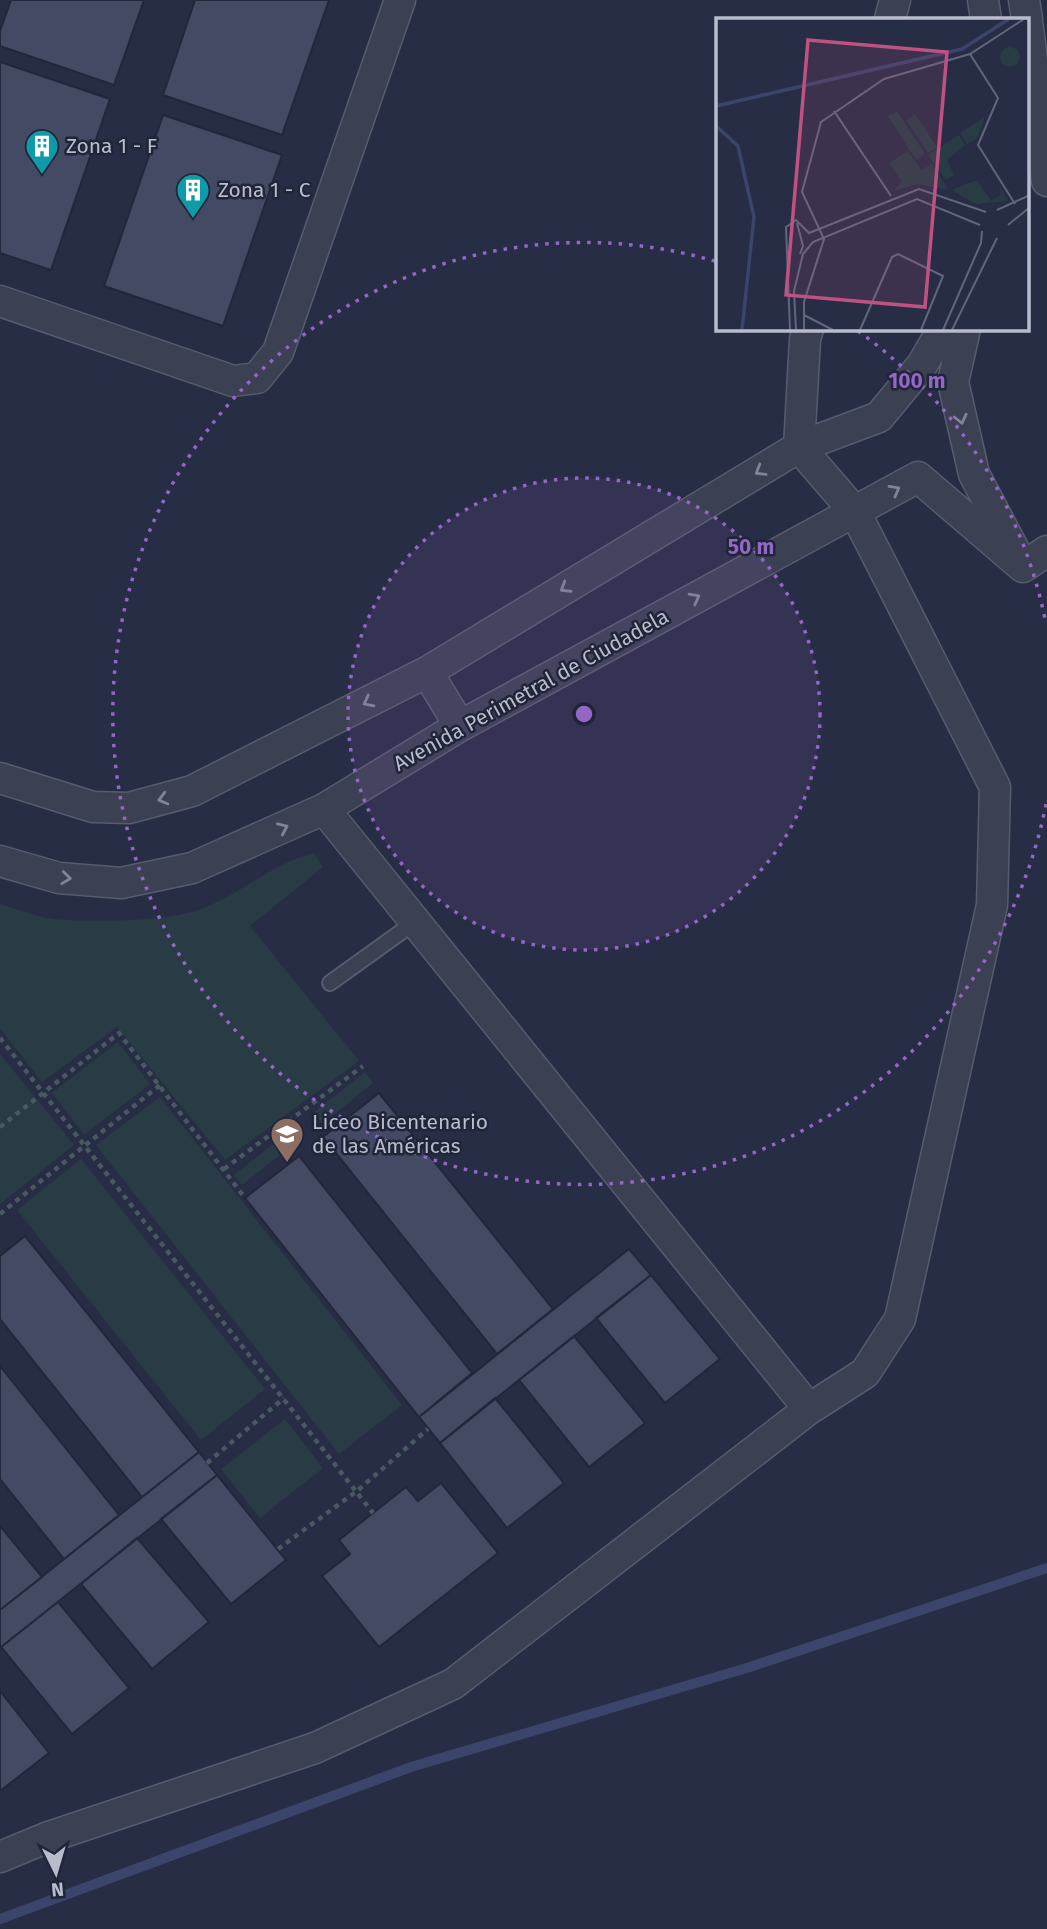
<svg xmlns="http://www.w3.org/2000/svg" width="1047" height="1929" font-family="'Fira Sans',sans-serif">
<rect width="100%" height="100%" fill="#272d44"/>
<!-- green -->
<path fill="#293c45" d="M314 853 323 867 250 926 359 1061 225 1160 117 1027 42 1082 0 1028V904C15 908 31 915 47 918 82 923 164 922 198 910 239 896 272 863 314 853Z
M118 1042 150 1084 84 1135 52 1093Z
M0 1054 74 1145 0 1204Z
M365 1072 373 1083 322 1124 313 1113Z
M160 1097 402 1405 339 1454 96 1145Z
M281 1138 289 1148 242 1185 234 1175Z
M81 1159 265 1389 201 1440 17 1210Z
M285 1419 323 1468 260 1518 221 1469Z"/>
<g fill="none" stroke-linecap="round" stroke-linejoin="round">
<!-- stream -->
<path stroke="#3b446b" stroke-width="10" d="M0 1919 411 1767 750 1667 1047 1568"/>
</g>
<!-- building -->
<path fill="#444a64" stroke="#22273b" stroke-width="2" d="M11 0H144L114 85 0 46V31Z
M195 0H329L282 135 163 95Z
M0 62 110 99 51 270 0 253Z
M163 115 282 155 223 326 104 286Z
M379 1093 553 1309 497 1354 323 1137Z
M299 1156 472 1373 419 1417 245 1198Z
M25 1236 199 1452 142 1497 0 1319V1256Z
M629 1249 651 1275 440 1443 419 1417Z
M651 1275 720 1359 665 1403 596 1318Z
M574 1336 645 1423 589 1467 519 1380Z
M0 1366 119 1515 64 1559 0 1479Z
M495 1398 564 1483 507 1528 440 1443Z
M199 1452 217 1475 0 1648V1610Z
M217 1475 286 1560 231 1604 161 1519Z
M441 1483 498 1553 379 1647 322 1576 350 1554 339 1540 373 1513 406 1487 418 1501Z
M0 1526 42 1577 0 1610Z
M137 1538 209 1622 152 1669 81 1584Z
M58 1602 129 1688 72 1734 1 1647Z
M0 1691 49 1753 0 1791Z"/>
<g fill="none" stroke-linecap="round" stroke-linejoin="round">
<defs>
<path id="lane" d="M330 983 415 922"/>
<path id="street" d="M983 0 986 19
M1024 0 1027 19
M890 19 895 0
M1028 28 1047 181
M0 301 233 381 257 378 278 352 400 0
M965 329 953 382 974 474 1015 552
M427 672 460 726
M0 778 93 807 129 808 192 791 427 672 799 447 879 417 922 365 943 329
M324 809 809 1409
M0 861 59 878 121 883 192 868 324 809 460 726 918 477 1023 567 1047 551
M0 1857 46 1838 315 1748 453 1684 809 1409 865 1373 900 1319 992 905 995 787 855 512 799 447 805 339 808 329"/>
</defs>
<!-- lane casing -->
<use href="#lane" stroke="#575b6e" stroke-width="18"/>
<!-- street casing -->
<use href="#street" stroke="#575b6e" stroke-width="33"/>
<!-- path -->
<path stroke="#475961" stroke-width="4.5" stroke-dasharray="5 5" stroke-linecap="butt" d="M0 1038 373 1513
M0 1127 119 1033 245 1198
M224 1169 363 1066
M0 1214 160 1085
M207 1463 284 1398
M278 1549 357 1491 428 1429"/>
<!-- lane -->
<use href="#lane" stroke="#3b4053" stroke-width="14"/>
<!-- street -->
<use href="#street" stroke="#3b4053" stroke-width="30"/>
</g>
<!-- one-way arrows -->
<defs><path id="oneway-chevron" d="M-2-3.5L2.5 0L-2 3.5" fill="none" stroke-width="1.6" stroke-linecap="round" stroke-linejoin="round" transform="scale(1.75)"/></defs>
<g stroke="#808496">
<use href="#oneway-chevron" transform="translate(961 419) rotate(77)"/>
<use href="#oneway-chevron" transform="translate(760 471) rotate(149)"/>
<use href="#oneway-chevron" transform="translate(895 490) rotate(-29)"/>
<use href="#oneway-chevron" transform="translate(565 588) rotate(149)"/>
<use href="#oneway-chevron" transform="translate(695 598) rotate(-28)"/>
<use href="#oneway-chevron" transform="translate(368 702) rotate(153)"/>
<use href="#oneway-chevron" transform="translate(163 799) rotate(165)"/>
<use href="#oneway-chevron" transform="translate(283 828) rotate(-24)"/>
<use href="#oneway-chevron" transform="translate(66 878) rotate(7)"/>
</g>
<!-- distance rings -->
<circle cx="584" cy="714" r="236" fill="#9466c5" fill-opacity=".12"/>
<g fill="none" stroke="#9466c5" stroke-width="3.5" stroke-dasharray="3.5 7">
<circle cx="584" cy="714" r="236"/>
<path d="M1046 804A471 471 0 1 1 718 262M858 331A471 471 0 0 1 1046 624"/>
</g>
<!-- icons -->
<defs>
<symbol id="building-pin" viewBox="-11 -11 22 30"><path d="M0 17L-7.5 6A9.5 9.5 0 1 1 7.5 6Z" fill="#0f9aa8" stroke="#202539"/><path d="M-4-6H4V6H1V3H-1V6H-4ZM-2.5-4.3h1.7v1.8h-1.7ZM.8-4.3h1.7v1.8H.8ZM-2.5-1h1.7V.8h-1.7ZM.8-1h1.7V.8H.8Z" fill="#fff"/></symbol>
<symbol id="school-pin" viewBox="-11 -11 22 30"><path d="M0 17L-7.5 6A9.5 9.5 0 1 1 7.5 6Z" fill="#8d6e63" stroke="#202539"/><path d="M0-5L7-2L0 1L-7-2ZM-4 1L0 2.5L4 1V4Q0 6-4 4Z" fill="#fff"/></symbol>
</defs>
<g fill-rule="evenodd">
<use href="#building-pin" x="23" y="127" width="38" height="52"/>
<use href="#building-pin" x="174" y="171" width="38" height="52"/>
<use href="#school-pin" x="268" y="1115" width="38" height="52"/>
</g>
<g text-anchor="middle" stroke-width="5" stroke-linejoin="round" paint-order="stroke">
<!-- poi labels -->
<g font-size="21" fill="#b9bccd" stroke="#202539" text-anchor="start">
<text x="66" y="153">Zona 1 - F</text>
<text x="218" y="197">Zona 1 - C</text>
<text x="312" y="1129">Liceo Bicentenario<tspan x="312" dy="24">de las Américas</tspan></text>
</g>
<!-- street labels -->
<g font-size="21" fill="#b9bccd" stroke="#202539">
<text transform="translate(531 690) rotate(-29)" y="7">Avenida Perimetral de Ciudadela</text>
</g>
</g>
<!-- overview -->
<g transform="translate(716 18)">
<rect width="313" height="313" fill="#272d44"/>
<path d="M284 39a10 10 0 1 1 20 0a10 10 0 1 1-20 0ZM181 93 209 136 200 142 172 98ZM199 96 221 129 212 135 190 102ZM269 99 261 120 251 126 244 115ZM243 117 249 127 231 142 238 157 230 162 212 137ZM192 133 205 152 216 146 233 172 201 166 177 173 186 164 173 145ZM261 162 275 183 285 177 284 169 292 183 260 186 236 172Z" fill="#293c45"/>
<path fill="none" stroke="#3b446b" stroke-width="3.5" d="M0 88 246 31 293 1M0 108 22 128 38 199 26 312"/>
<path fill="none" stroke="#61667b" stroke-width="2" d="M254 36 282 80 262 127 299 186M118 93 175 178M281 192 314 177M81 205 87 228 84 236M292 207 314 189M88 297 117 312M74 312 70 209 76 205 80 202 93 215 203 171 270 194M80 312 78 273 87 236 97 224 201 181 264 207M88 312V284L108 221 86 174 105 104 168 61 254 36 308 1M144 312 176 239 182 236 227 258 205 312M227 312 265 225 266 213M236 312 281 220"/>
<path fill="#bf5183" fill-opacity="0.15" stroke="#bf5183" stroke-width="3.5" d="M92 22 231 34 209 289 70 277Z"/>
<rect width="313" height="313" fill="none" stroke="#b9bccd" stroke-width="3.5"/>
</g>
<circle cx="584" cy="714" r="10" fill="#9466c5" stroke="#202539" stroke-width="3.5"/>
<g font-size="21" text-anchor="middle" font-weight="bold" fill="#9466c5" stroke="#202539" stroke-width="5" stroke-linejoin="round" paint-order="stroke">
<text x="917" y="388">100 m</text>
<text x="751" y="554">50 m</text>
</g>
<!-- north arrow -->
<g transform="translate(56 1873) rotate(175)" stroke="#202539" stroke-width="5" paint-order="stroke">
<path d="M0-5L12 26L0 18L-12 26Z" fill="#b9bccd"/>
<text y="-10" font-size="19" font-weight="bold" text-anchor="middle" fill="#b9bccd">N</text>
</g>
</svg>
